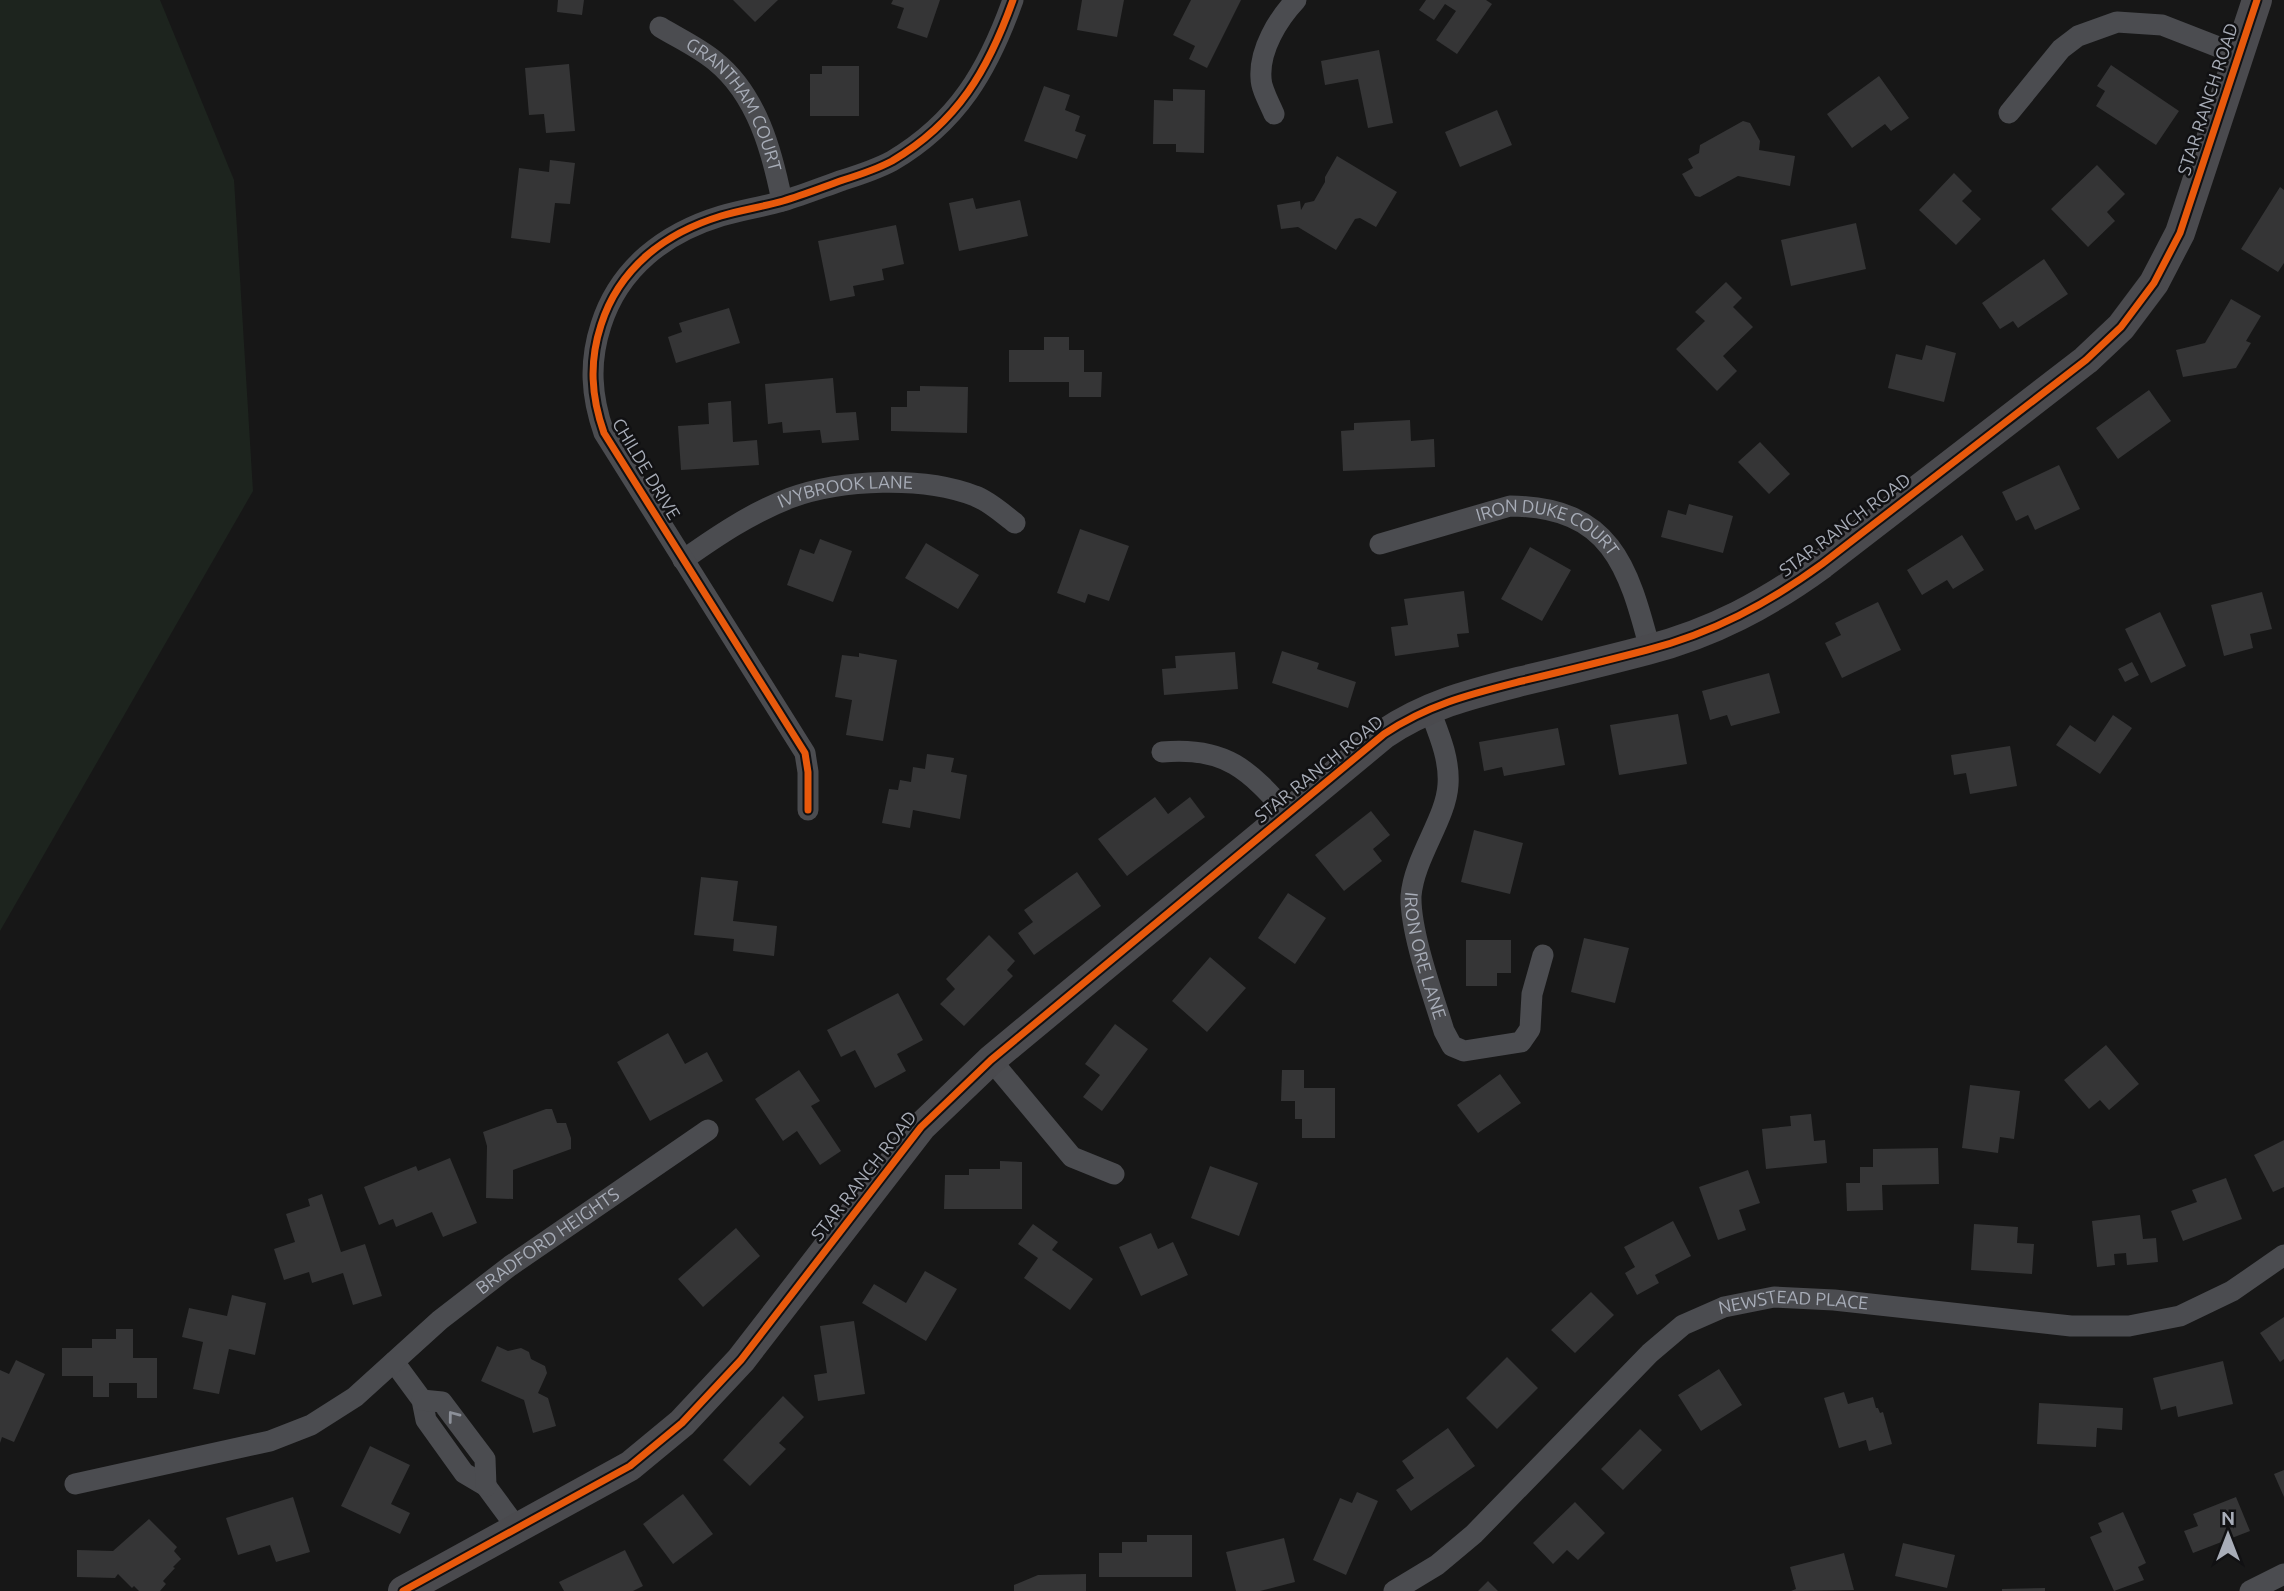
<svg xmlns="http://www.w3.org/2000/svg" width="2284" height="1591" font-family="Ubuntu,sans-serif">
<rect width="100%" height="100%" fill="#171717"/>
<!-- green -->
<path fill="#1d241e" d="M0 0H160L234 180 253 491 0 931Z"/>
<!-- building -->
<path fill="#353536" d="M558 0H584L582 15 557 12Z
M733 0H778L755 22Z
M893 0H940L927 38 897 28 904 8 891 4Z
M1082 0H1124L1117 37 1077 30Z
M1191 0H1241L1207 68 1189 59 1195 46 1173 35Z
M1426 0H1486L1492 4 1457 54 1436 40 1456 11 1445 4 1434 20 1419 10Z
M1379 50 1393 123 1368 128 1358 79 1325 85 1321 61Z
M569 64 575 131 546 133 544 114 529 115 525 68Z
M2111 65 2179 111 2156 145 2096 106 2105 91 2097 86Z
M822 66H859V116H810V74H822Z
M1879 76 1909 118 1891 131 1885 124 1852 148 1827 114Z
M1044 86 1070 95 1065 110 1080 116 1075 131 1086 135 1077 159 1024 141Z
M1173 89 1205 90 1204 153 1176 152V144H1153L1154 100 1173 101Z
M1497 110 1512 145 1460 167 1445 132Z
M1743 121 1750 123 1760 141 1759 150 1795 156 1790 186 1738 176 1700 197 1695 196 1682 174 1693 168 1688 159 1699 153 1700 145Z
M1337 156 1397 192 1376 227 1360 218 1355 219 1336 250 1298 227 1281 229 1277 205 1300 201 1301 210 1305 203 1314 201 1325 182V177Z
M550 160 575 163 570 204 555 203 550 243 511 238 519 168 549 172Z
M2097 165 2125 194 2107 212 2115 221 2088 247 2051 209Z
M1954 173 1972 191 1962 201 1981 219 1956 245 1919 210Z
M2280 187 2284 190V263L2278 272 2241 249Z
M973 198 976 209 1020 200 1028 236 959 251 949 203Z
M1856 223 1866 269 1791 286 1781 240Z
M896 225 904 264 882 269 884 280 853 286 855 296 830 301 818 241Z
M2044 259 2068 294 2018 328 2013 321 2000 329 1982 303Z
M1726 282 1742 298 1733 307 1753 327 1723 356 1737 371 1717 391 1676 349 1705 321 1695 312Z
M2231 299 2261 316 2246 341 2251 343 2236 368 2183 377 2176 350 2205 343Z
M729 308 740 343 676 363 668 337 682 332 679 323Z
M1044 337H1069V350H1084V372H1102L1101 397H1069V382H1009V350H1044Z
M1926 345 1956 353 1944 402 1888 388 1896 354 1922 360Z
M833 378 836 413 856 412 859 440 822 443 820 430 783 433 782 422 768 424 765 384Z
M920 386 968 387 967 433 891 431V407H907V391H920Z
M2149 390 2171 421 2118 459 2096 428Z
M731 401 733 442 757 440 759 465 681 470 678 426 709 424 708 403Z
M1410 420 1411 441 1434 439 1435 467 1343 471 1341 431 1354 430V423Z
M1760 442 1790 474 1769 494 1738 462Z
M2059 465 2080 509 2035 530 2028 515 2016 521 2002 492Z
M1689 504 1733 516 1723 553 1661 537 1668 510 1686 515Z
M1080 529 1129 546 1109 601 1088 594 1085 603 1057 593Z
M1962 535 1984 570 1953 589 1947 580 1922 595 1907 570Z
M820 539 852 551 833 602 787 585 800 549 814 554Z
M926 543 979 575 958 609 905 578Z
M1530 547 1571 570 1542 621 1501 599Z
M1464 591 1469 633 1457 634 1459 647 1395 656 1391 627 1408 625 1404 599Z
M2262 592 2272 629 2250 634 2253 648 2224 656 2211 605Z
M1878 602 1901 650 1842 678 1825 643 1841 635 1835 623Z
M2160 612 2186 666 2151 683 2125 629Z
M1282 651 1319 663 1317 669 1356 682 1348 708 1272 683Z
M1235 652 1238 689 1164 695 1162 669 1176 668 1175 656Z
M859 653 897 660 883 741 846 735 852 700 835 697 842 655 859 657Z
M2132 662 2139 675 2125 682 2118 669Z
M1769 673 1780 713 1731 726 1727 715 1710 720 1702 691Z
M1678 714 1687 764 1619 775 1610 725Z
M2113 715 2132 728 2100 774 2056 745 2070 725 2095 742Z
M1558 728 1565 765 1504 776 1502 767 1484 771 1479 742Z
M2010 746 2017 786 1970 794 1966 773 1954 775 1951 755Z
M927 754 954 758 951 772 967 775 960 819 913 810 910 828 882 823 889 789 898 790 900 780 911 782 913 767 925 769Z
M1155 797 1168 814 1190 797 1205 817 1127 876 1098 839Z
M1371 811 1390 835 1373 849 1382 861 1344 891 1315 855Z
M1474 830 1523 843 1510 894 1461 882Z
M1077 872 1101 906 1034 955 1018 933 1033 922 1024 910Z
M701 877 738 881 733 921 777 926 774 956 733 951 734 939 694 935Z
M1288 893 1326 918 1295 964 1258 938Z
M989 935 1015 961 1007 970 1013 976 964 1026 940 1004 955 989 946 979Z
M1584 938 1629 948 1615 1003 1571 992Z
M1466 940H1511V973H1497V986H1466Z
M1210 957 1246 988 1207 1032 1172 1001Z
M898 993 923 1040 897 1054 906 1071 875 1088 855 1050 841 1057 827 1030Z
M1115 1024 1148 1049 1102 1111 1083 1097 1100 1075 1085 1064Z
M668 1033 685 1064 707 1052 723 1081 650 1121 617 1062Z
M2106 1045 2139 1084 2109 1110 2100 1100 2089 1109 2064 1080Z
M799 1070 820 1101 811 1106 841 1151 820 1165 797 1131 783 1141 755 1099Z
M1282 1070H1304V1088H1335V1138H1302V1119H1295V1101H1281Z
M1500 1074 1521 1103 1478 1133 1457 1105Z
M1970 1085 2020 1091 2014 1139 2000 1137 1998 1153 1962 1148Z
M546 1109H552L557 1123H566L571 1138V1149L513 1170V1199L486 1198 487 1146 483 1132Z
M1811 1114 1814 1141 1825 1140 1827 1163 1766 1169 1762 1129 1791 1126 1790 1116Z
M2284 1140V1187L2273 1192 2254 1155Z
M1938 1148 1939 1184 1882 1185 1883 1210 1847 1211 1846 1183H1860V1167H1873V1149Z
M450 1158 477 1223 443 1237 432 1212 396 1227 393 1219 379 1225 364 1187 416 1166 418 1171Z
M1000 1161 1022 1162V1209H944L945 1175H969V1169H1000Z
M1210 1166 1258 1183 1239 1236 1191 1218Z
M1748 1170 1760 1203 1739 1210 1746 1230 1718 1240 1699 1187Z
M2226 1178 2242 1219 2183 1241 2171 1211 2197 1202 2192 1190Z
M322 1194 341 1252 365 1244 382 1296 353 1305 343 1273 312 1283 309 1272 284 1280 274 1249 295 1242 286 1214 310 1206 308 1199Z
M2140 1215 2143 1239 2156 1238 2158 1262 2127 1265 2126 1253 2114 1254 2115 1265 2097 1267 2092 1221Z
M1673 1221 1691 1256 1655 1275 1659 1283 1637 1295 1625 1273 1635 1267 1624 1247Z
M1033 1224 1058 1242 1052 1250 1093 1279 1070 1310 1024 1278 1038 1258 1018 1244Z
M1974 1224 2018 1227 2017 1243 2034 1244 2032 1274 1971 1270Z
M736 1228 760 1256 703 1307 678 1279Z
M1151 1233 1158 1249 1173 1242 1188 1275 1141 1296 1119 1247Z
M925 1271 957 1289 926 1341 862 1303 874 1284 906 1303Z
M1591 1292 1614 1315 1575 1353 1551 1330Z
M232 1295 266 1303 255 1355 229 1349 219 1394 193 1389 203 1342 182 1337 189 1308 227 1316Z
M2284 1317V1359L2280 1362 2260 1333Z
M854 1321 865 1394 818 1401 814 1375 827 1373 820 1326Z
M116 1329H133V1358H157V1398H137V1383H109V1397H93V1376H62V1348H92V1339H116Z
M497 1346 508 1351 521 1348 529 1352 531 1359 545 1366 547 1373 538 1393 548 1398 556 1426 533 1433 524 1400 481 1381Z
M1507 1357 1538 1388 1497 1429 1466 1398Z
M16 1360 45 1374 14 1442 2 1437 0 1443V1370L9 1374Z
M2223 1361 2233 1404 2178 1417 2176 1406 2161 1410 2153 1378Z
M1719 1369 1742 1405 1701 1431 1678 1395Z
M1844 1392 1848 1404 1873 1397 1876 1408H1878L1880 1413 1883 1412 1892 1444 1869 1451 1866 1440 1839 1448 1824 1398Z
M783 1396 804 1417 779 1443 786 1449 750 1486 723 1460Z
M2039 1403 2123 1408 2122 1430 2097 1428 2096 1447 2037 1444Z
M1448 1428 1475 1466 1411 1511 1396 1490 1414 1478 1402 1461Z
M1640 1429 1662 1450 1623 1490 1601 1469Z
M370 1446 410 1465 391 1504 410 1513 400 1534 341 1506Z
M2284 1470V1497L2274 1474Z
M1357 1492 1378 1501 1346 1575 1313 1560 1340 1498 1352 1503Z
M683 1494 713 1534 673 1564 643 1524Z
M293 1497 310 1552 276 1562 270 1545 238 1555 226 1518Z
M2236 1497 2250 1531 2193 1553 2184 1531 2198 1526 2193 1514Z
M1575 1502 1605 1533 1578 1560 1567 1550 1553 1564 1533 1543Z
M2123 1512 2146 1563 2138 1567 2144 1580 2114 1591 2090 1537 2102 1532 2098 1523Z
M149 1519 177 1547 174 1551 181 1559 173 1567 175 1568 163 1581 166 1584 160 1591H139L134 1586 132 1588 118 1574 115 1578 77 1577V1550L113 1551Z
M1147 1535H1192V1577H1099V1553H1122V1542H1147Z
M1284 1538 1295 1582 1260 1591H1236L1226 1552Z
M1903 1543 1955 1555 1947 1588 1895 1576Z
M625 1550 643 1586 633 1591H564L559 1582Z
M1844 1553 1854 1590 1791 1591 1796 1589 1790 1567Z
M1086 1574V1591H1014V1585L1038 1575Z
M1488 1581 1498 1591H1478Z
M2045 1588V1591H2002V1589Z"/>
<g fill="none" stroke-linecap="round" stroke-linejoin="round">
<!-- street -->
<g stroke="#4b4c50" stroke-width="21">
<path id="s1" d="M660 27C678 38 698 47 715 61 757 95 772 151 782 201"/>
<path d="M2009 113 2061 49 2078 36 2117 22 2162 25 2239 55"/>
<path d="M1274 114C1270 104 1261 89 1261 78 1259 50 1278 19 1296 0"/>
<path id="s2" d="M1380 544 1510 506C1611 507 1628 566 1650 649"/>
<path id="s3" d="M683 560C717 536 751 513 790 498 842 479 923 476 975 496 989 501 1003 514 1015 523"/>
<path id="s4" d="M1429 708C1438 732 1450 758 1448 785 1446 819 1414 858 1411 896 1410 932 1433 995 1444 1031L1452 1046 1464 1051 1521 1042 1530 1029 1532 994 1543 955"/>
<path d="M1162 752C1226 746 1249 770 1289 815"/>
<path d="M808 810V772L805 753 604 433C591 396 589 362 601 325 619 268 665 233 721 216 741 210 762 207 783 201 803 195 823 187 843 180 859 175 877 169 892 161 958 122 988 70 1013 0"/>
<path d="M991 1060 1072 1157 1114 1174"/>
<path d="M394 1362 422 1400 426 1420 464 1473 486 1486 517 1528"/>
<path d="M422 1400 442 1402 485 1459 486 1486"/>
<path id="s5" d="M75 1484 270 1441 311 1425 355 1397 440 1320 510 1266 708 1130"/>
<path id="s6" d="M1394 1591 1437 1565 1474 1534 1650 1353 1683 1325 1724 1307 1774 1297 1834 1300 2071 1326H2129L2180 1316 2232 1291 2284 1255"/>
<path d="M2250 1591 2284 1574"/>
</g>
<!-- secondary -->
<path stroke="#4a4a4e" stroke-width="30" d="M403 1591 630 1466 682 1423 741 1360 921 1127 991 1060 1384 734C1429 704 1471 694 1522 681 1564 671 1605 661 1647 650 1713 633 1767 604 1822 564L2086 360 2121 327 2154 283 2180 233 2257 0"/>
<defs>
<path id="cycleway" d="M808 810V772L805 753 604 433C591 396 589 362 601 325 619 268 665 233 721 216 741 210 762 207 783 201 803 195 823 187 843 180 859 175 877 169 892 161 958 122 988 70 1013 0
M403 1591 630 1466 682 1423 741 1360 921 1127 991 1060 1384 734C1429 704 1471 694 1522 681 1564 671 1605 661 1647 650 1713 633 1767 604 1822 564L2086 360 2121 327 2154 283 2180 233 2257 0"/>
</defs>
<!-- cycleway casing -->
<use href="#cycleway" stroke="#111113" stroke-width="11"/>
<!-- cycleway -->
<use href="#cycleway" stroke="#e8590c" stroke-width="7"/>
</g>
<!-- one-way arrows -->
<defs><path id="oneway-chevron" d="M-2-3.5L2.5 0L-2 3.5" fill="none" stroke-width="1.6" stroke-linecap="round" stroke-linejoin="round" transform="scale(1.75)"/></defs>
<use stroke="#8c9099" href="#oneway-chevron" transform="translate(453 1416) rotate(-127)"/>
<g text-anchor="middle" stroke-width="5" stroke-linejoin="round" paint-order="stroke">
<!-- street labels -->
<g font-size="18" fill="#a8adb8" stroke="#111113">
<text transform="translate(2208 99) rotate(-72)" y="6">STAR RANCH ROAD</text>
<text dy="6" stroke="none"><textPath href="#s1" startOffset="112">GRANTHAM COURT</textPath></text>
<text transform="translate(646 469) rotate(59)" y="6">CHILDE DRIVE</text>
<text dy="6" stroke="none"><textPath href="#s3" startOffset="180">IVYBROOK LANE</textPath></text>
<text transform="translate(1845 525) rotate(-37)" y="6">STAR RANCH ROAD</text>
<text dy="6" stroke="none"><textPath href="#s2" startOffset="178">IRON DUKE COURT</textPath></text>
<text transform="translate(1319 769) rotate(-39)" y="6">STAR RANCH ROAD</text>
<text dy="6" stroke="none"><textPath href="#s4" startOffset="259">IRON ORE LANE</textPath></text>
<text transform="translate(864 1176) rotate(-52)" y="6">STAR RANCH ROAD</text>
<text dy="6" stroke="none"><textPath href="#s5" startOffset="544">BRADFORD HEIGHTS</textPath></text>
<text dy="6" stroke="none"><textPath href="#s6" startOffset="509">NEWSTEAD PLACE</textPath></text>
</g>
</g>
<!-- north arrow -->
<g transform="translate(2228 1535)" stroke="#111113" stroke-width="5" paint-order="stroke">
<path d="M0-5L12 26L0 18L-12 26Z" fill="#a8adb8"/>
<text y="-10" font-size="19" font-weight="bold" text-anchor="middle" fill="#a8adb8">N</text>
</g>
</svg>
